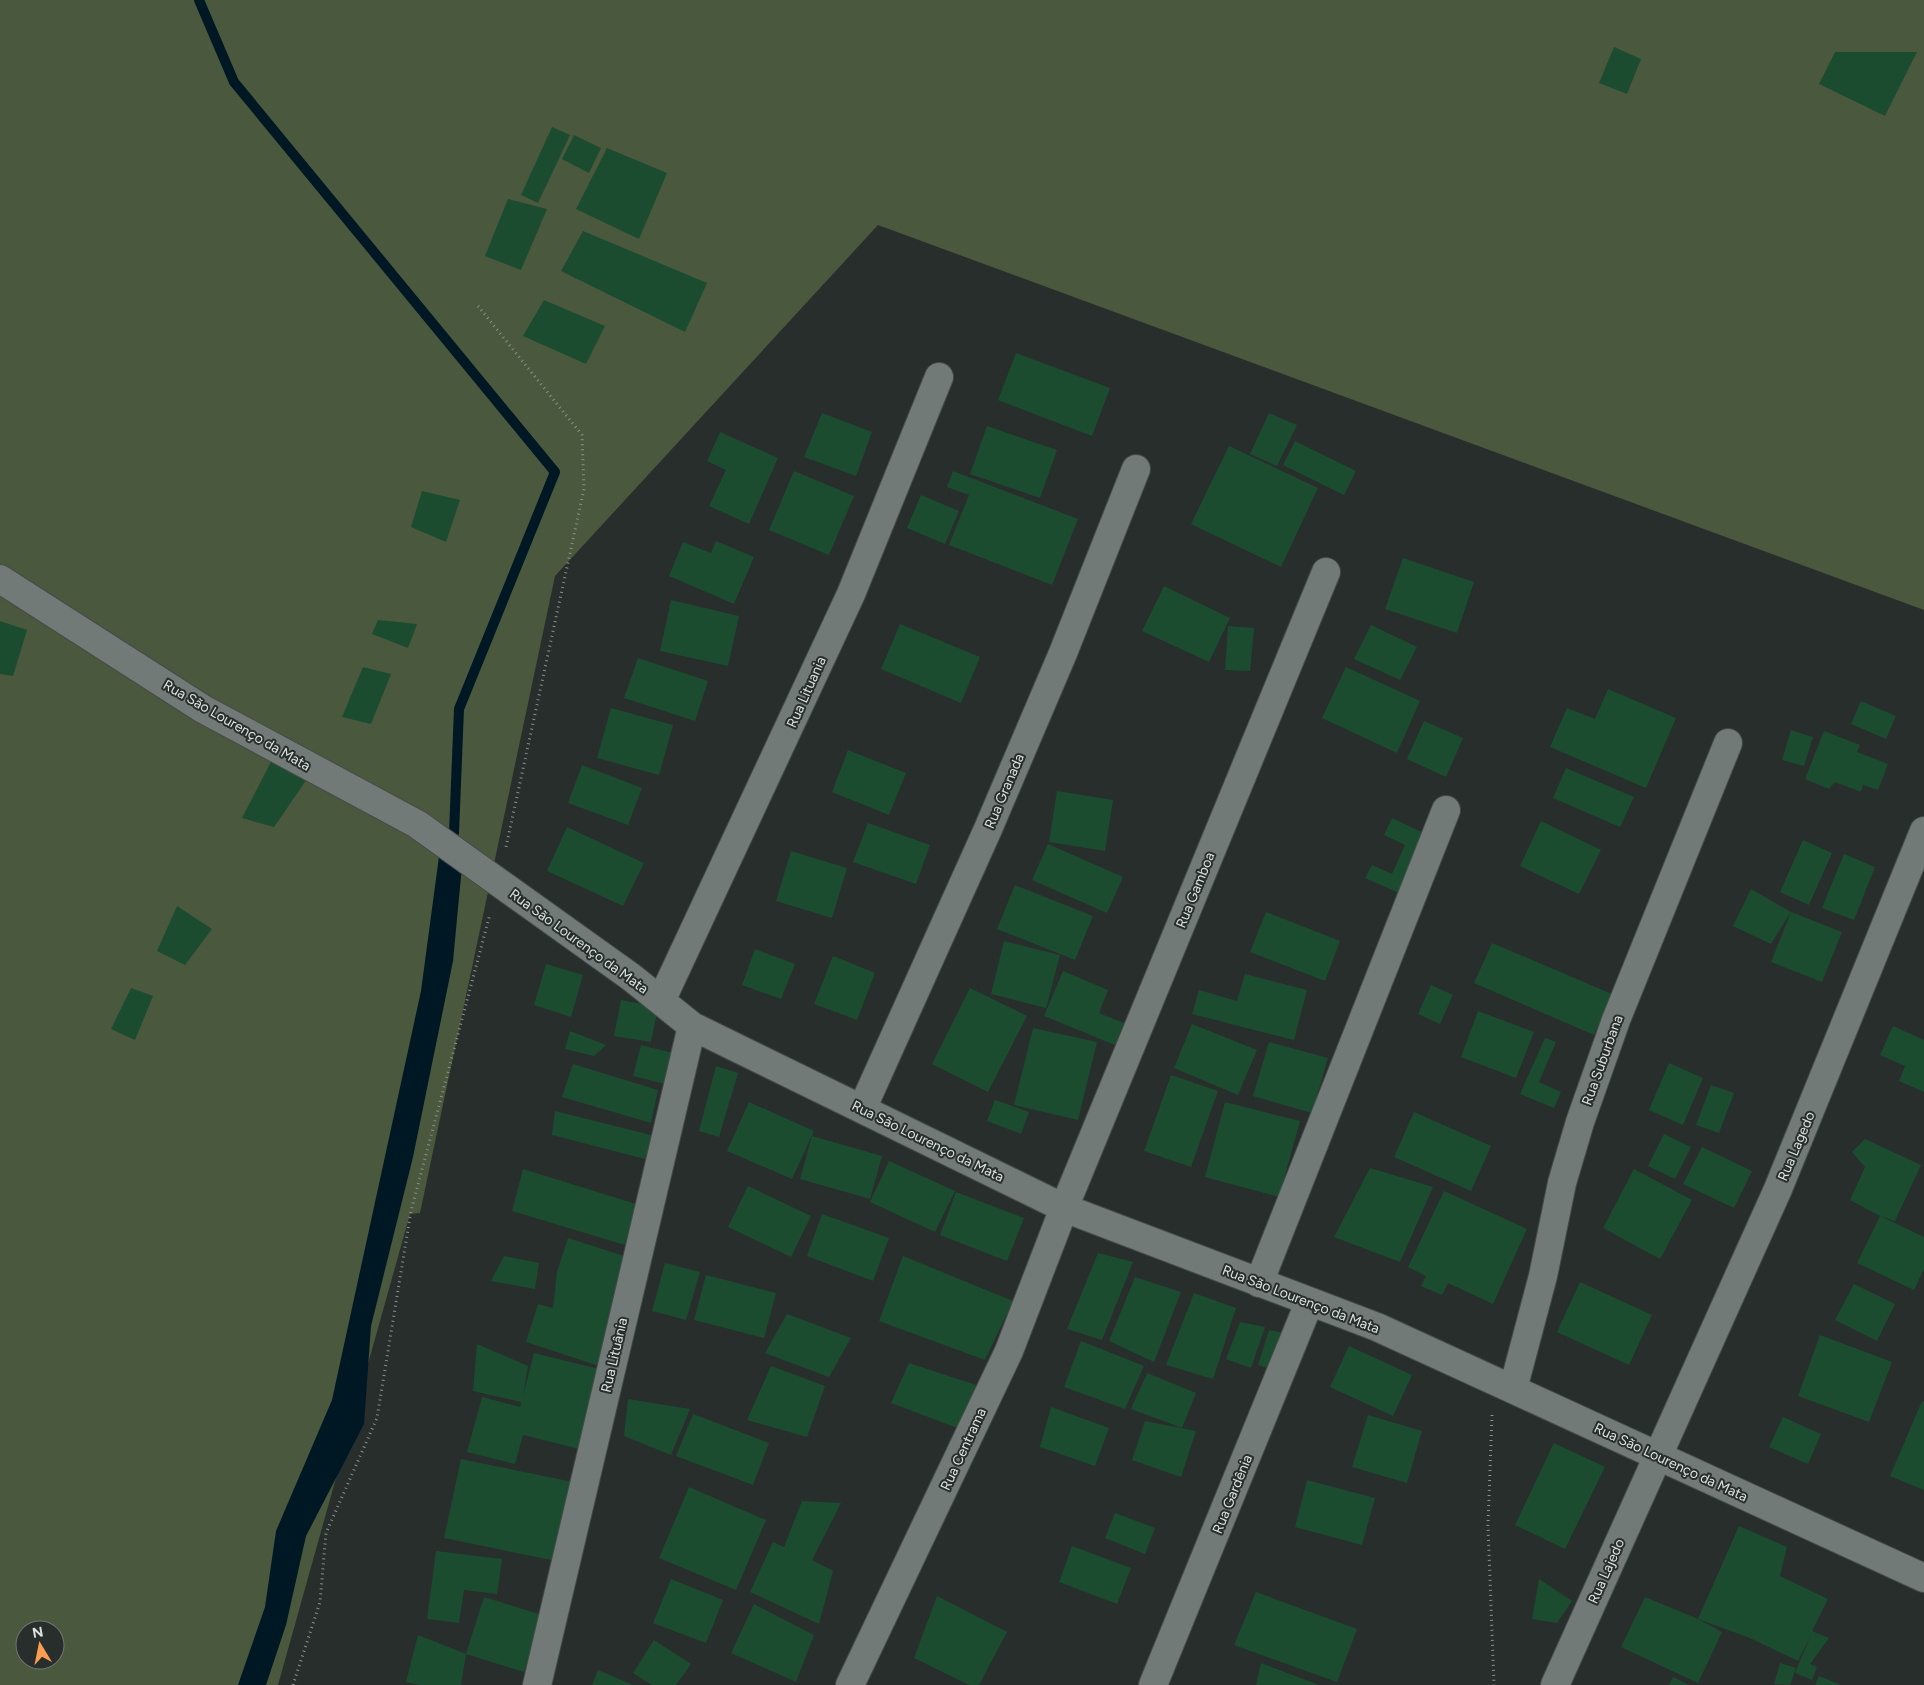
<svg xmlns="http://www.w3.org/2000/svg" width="1924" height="1685" font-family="Figtree,sans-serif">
<rect width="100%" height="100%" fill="#272e2c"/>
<!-- green -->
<path fill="#4a583d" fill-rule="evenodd" d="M0 0H1924V610L878 225 555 576 420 1213 410 1214 278 1685H0ZM25 1630H55V1660H25Z"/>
<!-- water -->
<path fill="#001824" d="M440 849 462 866 453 961 413 1157 371 1326 364 1424 306 1536 286 1625 266 1685H238L265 1607 276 1531 332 1400 421 991Z"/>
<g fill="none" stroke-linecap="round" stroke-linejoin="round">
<!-- stream -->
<path stroke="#001824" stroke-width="10" d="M199 0 234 82 555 472 459 709 454 833"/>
</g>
<!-- building -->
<path fill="#1c4c30" d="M1614 47 1641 59 1627 94 1599 83Z
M1835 52H1917L1885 116 1819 84Z
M552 127 570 135 538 203 521 195Z
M574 135 601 148 589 173 562 159Z
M607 148 667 173 639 239 576 209Z
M508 199 547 209 521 270 485 256Z
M583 231 707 283 685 332 561 271Z
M544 300 605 326 586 364 523 336Z
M1016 353 1110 388 1092 436 998 400Z
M822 413 872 432 856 476 804 457Z
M1269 413 1297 425 1277 466 1250 454Z
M987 426 1057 450 1040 498 970 474Z
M720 432 778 458 749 524 709 506 726 470 707 461Z
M1295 441 1356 471 1344 495 1283 465Z
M1229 446 1318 488 1281 567 1191 524Z
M794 471 854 496 829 555 769 530Z
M953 471 1078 519 1052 585 949 545 969 495 947 487Z
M422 491 460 500 446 542 411 527Z
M921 495 959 511 945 544 907 528Z
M716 541 754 557 734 604 669 576 683 542 711 553Z
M1403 558 1474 582 1457 633 1385 609Z
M1164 586 1230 618 1209 662 1142 631Z
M671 600 739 616 728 666 660 651Z
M378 620 417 624 408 648 372 634Z
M0 621 27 630 13 676 0 674Z
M900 624 980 657 961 703 881 669Z
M1371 625 1417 647 1400 680 1354 659Z
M1228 626 1254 628 1250 671 1225 670Z
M638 658 708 681 695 721 624 698Z
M363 667 391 674 371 724 342 717Z
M1346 667 1420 701 1397 753 1322 718Z
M1608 689 1676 718 1646 788 1550 747 1567 708 1595 719Z
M1861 701 1896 716 1886 739 1851 724Z
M611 708 673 725 659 775 597 758Z
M1424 721 1463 738 1446 777 1407 759Z
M1791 730 1813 737 1804 766 1782 760Z
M1824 731 1860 745 1857 752 1888 764 1878 790 1863 785 1861 792 1835 782 1829 789 1805 779Z
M848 750 906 773 889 815 832 792Z
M273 758 314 769 274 827 242 818Z
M582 765 642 788 628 825 568 803Z
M1566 768 1634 797 1620 827 1553 798Z
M1057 791 1113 800 1105 851 1049 842Z
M1392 818 1428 835 1401 894 1365 878 1372 865 1392 874 1405 845 1384 835Z
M1541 821 1601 850 1579 894 1520 866Z
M868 823 930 845 916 884 853 862Z
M567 827 644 863 623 906 547 871Z
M1803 840 1832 853 1809 905 1780 892Z
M1048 844 1123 877 1107 913 1032 880Z
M791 851 847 868 832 918 776 901Z
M1844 854 1875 867 1854 920 1822 908Z
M1015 885 1093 916 1075 960 997 929Z
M1751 889 1791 912 1771 944 1733 926Z
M177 906 212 929 185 965 157 951Z
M1266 912 1340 941 1325 981 1250 952Z
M1791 912 1842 932 1822 982 1771 962Z
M1004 941 1060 955 1046 1008 991 994Z
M1492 943 1612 994 1594 1035 1474 983Z
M755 949 795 964 781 999 742 985Z
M833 956 875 973 857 1020 814 1004Z
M546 964 583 975 571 1017 534 1005Z
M1063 971 1108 990 1099 1013 1124 1023 1115 1045 1044 1016Z
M1245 974 1307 990 1294 1040 1192 1014 1199 990 1237 1001Z
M1431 985 1453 995 1440 1024 1418 1014Z
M131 988 153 996 135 1040 111 1029Z
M970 988 1027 1016 988 1092 932 1064Z
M621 1000 658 1007 651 1042 614 1036Z
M1478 1011 1534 1032 1516 1078 1461 1057Z
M1192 1024 1257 1050 1238 1095 1174 1068Z
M1893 1026 1924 1040V1092L1899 1081 1905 1066 1880 1055Z
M1033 1028 1097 1042 1078 1120 1014 1105Z
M570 1031 606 1045 594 1056 565 1049Z
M1545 1038 1556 1042 1539 1082 1561 1092 1554 1108 1520 1094Z
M1269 1042 1328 1058 1312 1113 1253 1096Z
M641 1045 677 1054 669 1085 633 1076Z
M1669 1063 1703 1078 1683 1125 1649 1110Z
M573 1064 658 1090 651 1123 562 1097Z
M716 1066 738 1073 719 1137 699 1131Z
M1171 1075 1218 1091 1191 1167 1144 1151Z
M1711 1085 1734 1093 1719 1133 1696 1125Z
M995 1100 1029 1112 1021 1134 987 1121Z
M749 1102 814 1131 792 1179 727 1151Z
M1225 1102 1300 1121 1279 1197 1205 1177Z
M555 1111 651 1135 649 1160 552 1135Z
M1414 1112 1491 1146 1471 1191 1394 1157Z
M1664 1134 1691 1147 1675 1179 1648 1166Z
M812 1136 882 1156 870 1199 800 1179Z
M1865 1139 1921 1165 1895 1221 1880 1216 1924 1237V1269L1914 1290 1857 1263 1880 1216 1850 1200 1865 1167 1852 1152Z
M1702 1147 1752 1171 1734 1208 1683 1184Z
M889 1161 955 1191 935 1232 870 1202Z
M1370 1168 1433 1187 1400 1262 1334 1237Z
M523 1169 636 1204 625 1245 512 1211Z
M1634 1169 1692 1200 1660 1259 1603 1228Z
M748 1186 811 1216 791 1257 728 1227Z
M1444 1191 1527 1229 1493 1304 1448 1283 1442 1295 1421 1286 1426 1276 1408 1267Z
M956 1192 1024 1218 1007 1261 940 1235Z
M822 1214 889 1238 873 1281 807 1256Z
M568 1238 624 1256 599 1366 526 1342 538 1304 553 1308 557 1272Z
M1098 1253 1133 1262 1102 1340 1067 1329Z
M504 1256 539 1263 535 1289 491 1281Z
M903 1256 1013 1301 985 1360 879 1321Z
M665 1263 700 1272 686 1320 652 1311Z
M706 1275 776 1293 764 1338 694 1320Z
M1135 1277 1181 1292 1154 1362 1109 1341Z
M1580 1282 1652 1315 1629 1365 1557 1332Z
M1854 1284 1895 1304 1877 1341 1835 1320Z
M1194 1293 1236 1308 1213 1379 1166 1365Z
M787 1314 851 1338 829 1377 765 1353Z
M1240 1322 1265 1327 1251 1368 1226 1359Z
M1269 1330 1289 1334 1274 1370 1258 1365Z
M1820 1335 1892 1362 1869 1422 1798 1396Z
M1081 1341 1144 1366 1125 1409 1064 1387Z
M477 1344 528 1366 523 1396 534 1353 599 1369 579 1449 523 1435 515 1464 467 1452 482 1397 520 1407 521 1402 473 1391Z
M1349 1346 1412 1375 1393 1416 1330 1387Z
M909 1363 976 1385 960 1429 891 1403Z
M771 1366 825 1386 807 1437 747 1420Z
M1147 1373 1196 1393 1182 1428 1131 1409Z
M628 1399 690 1409 671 1455 624 1436Z
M1922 1401 1924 1402V1490L1890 1476Z
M1051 1407 1109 1428 1095 1466 1040 1447Z
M693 1414 769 1443 753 1485 676 1456Z
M1368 1415 1422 1431 1407 1483 1352 1467Z
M1783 1417 1821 1434 1808 1464 1769 1447Z
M1145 1421 1196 1431 1181 1477 1132 1460Z
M1554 1443 1605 1467 1565 1549 1515 1525Z
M461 1459 578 1483 561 1562 444 1538Z
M1307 1480 1375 1498 1362 1545 1295 1527Z
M689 1487 766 1520 736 1590 659 1558Z
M802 1501 841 1503 812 1560 833 1571 819 1624 750 1592 773 1542 784 1547Z
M1115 1513 1155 1528 1145 1554 1105 1538Z
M1739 1526 1787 1547 1780 1576 1828 1599 1812 1631 1829 1638 1810 1664 1817 1667 1812 1680 1795 1673 1811 1635 1798 1661 1750 1638 1698 1619Z
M1072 1546 1131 1568 1117 1604 1059 1582Z
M436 1551 502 1559 497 1594 464 1590 459 1623 427 1619Z
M671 1579 723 1600 706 1643 653 1623Z
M1539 1579 1572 1601 1557 1623 1532 1619Z
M1256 1592 1357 1629 1337 1682 1234 1645Z
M937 1596 1007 1632 979 1685H969L914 1658Z
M484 1597 542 1615 524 1672 466 1654Z
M1645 1597 1698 1619 1722 1632 1698 1683 1621 1647Z
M754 1604 814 1635 796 1682 731 1653Z
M418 1635 466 1654 461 1685H420L406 1682Z
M654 1640 691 1664 676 1685H652L633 1673Z
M1261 1663 1319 1685H1256Z
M1780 1663 1796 1668 1790 1685 1774 1684Z
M598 1670 633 1685H592Z
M1819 1676 1841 1685H1815Z
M1673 1677 1689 1685H1669Z"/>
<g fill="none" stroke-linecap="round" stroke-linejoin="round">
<defs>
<path id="minor" d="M0 579 203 709 417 824 631 977 692 1026 1064 1208 1377 1327 1924 1578
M661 1001 851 594 939 377
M862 1109 988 829 1063 653 1136 469
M1259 1283 1446 810
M1513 1389 1543 1276 1562 1183 1580 1122 1616 1020 1728 743
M537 1685 692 1026
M850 1685 1009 1351 1064 1208 1326 572
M1153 1685 1309 1303
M1555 1685 1778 1189 1924 831"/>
</defs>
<!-- minor casing -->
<use href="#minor" stroke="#464b4a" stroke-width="30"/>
<!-- path -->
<path stroke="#8b908f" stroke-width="3" stroke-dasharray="1 4" stroke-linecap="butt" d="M478 306 582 435 584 489 506 847
M1492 1415 1488 1525 1494 1685
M293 1685 320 1602 326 1533 377 1418 411 1211 490 914"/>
<!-- minor -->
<use href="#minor" stroke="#727a78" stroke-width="28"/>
</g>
<g text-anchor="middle" stroke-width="4" stroke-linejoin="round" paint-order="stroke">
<!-- street labels -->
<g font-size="14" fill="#dee2e1" stroke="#272e2c">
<text transform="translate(806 692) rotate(-66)" y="5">Rua Lituania</text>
<text transform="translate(237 725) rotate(30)" y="5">Rua São Lourenço da Mata</text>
<text transform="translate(1004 791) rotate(-67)" y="5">Rua Granada</text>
<text transform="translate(1195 890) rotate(-68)" y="5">Rua Gamboa</text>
<text transform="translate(579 941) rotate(36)" y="5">Rua São Lourenço da Mata</text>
<text transform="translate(1602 1060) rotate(-70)" y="5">Rua Suburbana</text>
<text transform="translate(928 1141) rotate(26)" y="5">Rua São Lourenço da Mata</text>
<text transform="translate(1796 1146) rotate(-67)" y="5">Rua Lagedo</text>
<text transform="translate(1301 1299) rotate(21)" y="5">Rua São Lourenço da Mata</text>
<text transform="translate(614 1355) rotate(-77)" y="5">Rua Lituânia</text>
<text transform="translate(963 1449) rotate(-65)" y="5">Rua Centrama</text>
<text transform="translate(1671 1462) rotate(25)" y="5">Rua São Lourenço da Mata</text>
<text transform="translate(1232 1494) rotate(-68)" y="5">Rua Gardênia</text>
<text transform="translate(1606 1571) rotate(-66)" y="5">Rua Lajedo</text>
</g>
</g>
<!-- north arrow -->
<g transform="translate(40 1645) rotate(350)"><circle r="24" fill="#272e2c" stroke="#707674"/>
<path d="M0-4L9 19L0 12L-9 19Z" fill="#fc9d52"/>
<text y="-8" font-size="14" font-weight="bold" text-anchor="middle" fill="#dee2e1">N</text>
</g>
</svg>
